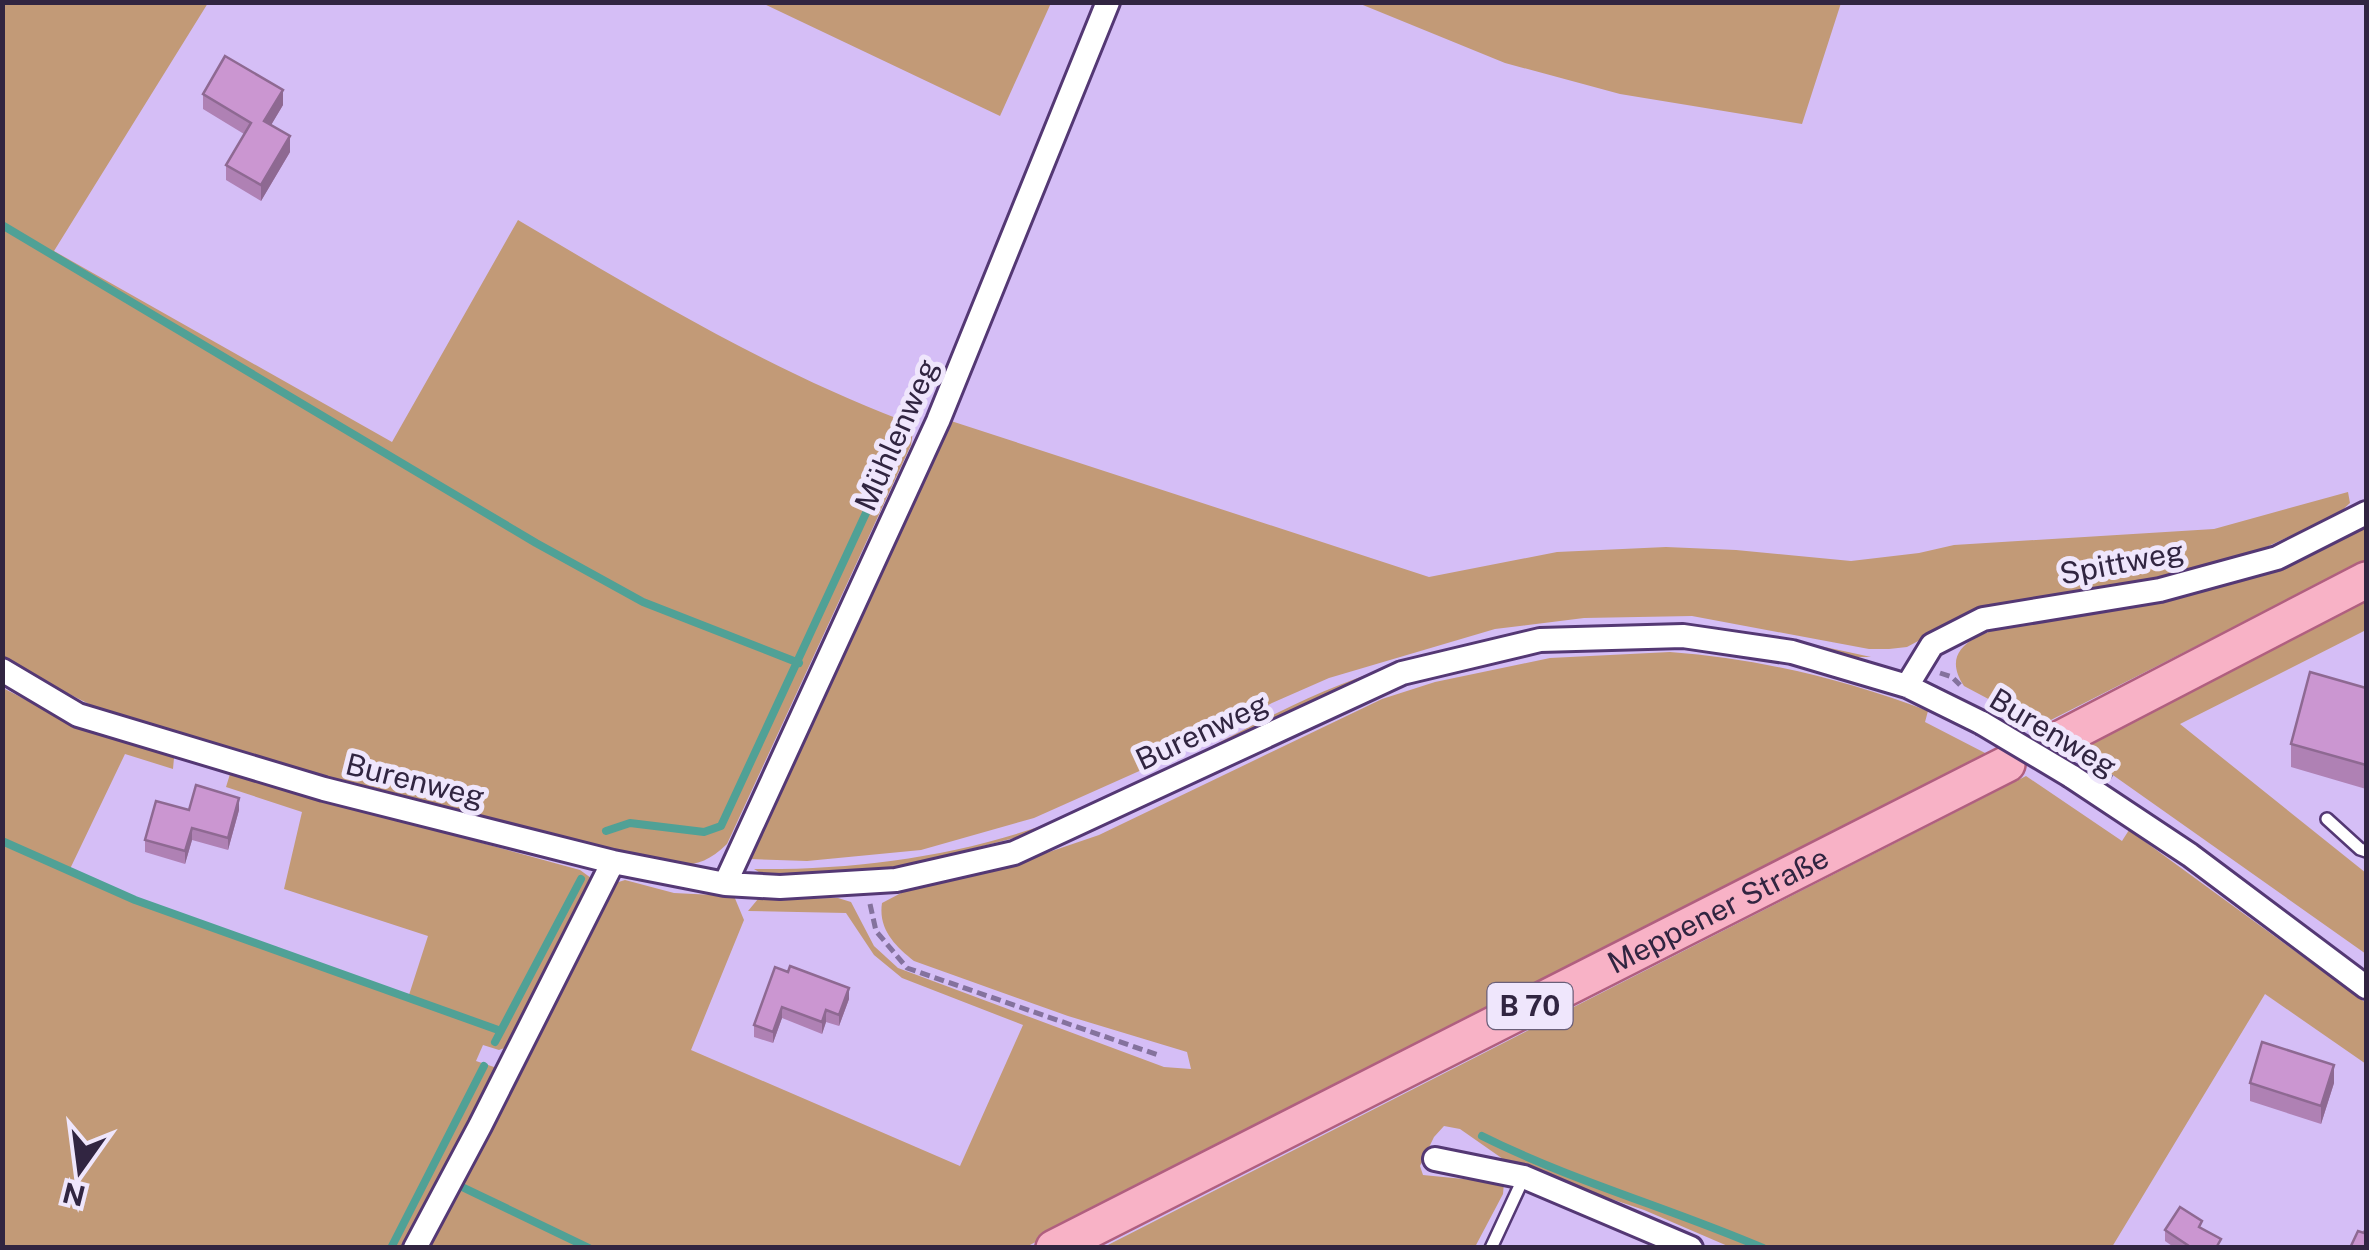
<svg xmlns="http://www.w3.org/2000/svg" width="2369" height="1250" font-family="'Public Sans',sans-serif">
<rect width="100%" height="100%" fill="#d5bef6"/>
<!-- green -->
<path fill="#c29a77" d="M2 3H208L54 251 392 442 518 220C643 294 766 368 901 420L913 431 911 445 727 844C709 861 697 866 672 865L509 828 266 761 103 711 3 661Z
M762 3 1051 2V3L1000 116Z
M1358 3H1357H1841L1802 124 1620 94 1505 63Z
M948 420 1429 577 1557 552 1666 547 1736 550 1851 561 1919 553 1954 545 2214 529 2348 492 2350 503 2338 514 2236 561 2191 575 1959 619 1907 647 1889 649H1869L1692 616 1584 618 1495 629 1329 678 1272 703 1164 760 1034 818 921 850 807 861 750 859 744 853Z
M2366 523V560L2043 724 2039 726 1964 686C1950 665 1954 649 1977 637 1994 628 2018 626 2037 622 2082 614 2128 608 2174 599 2242 585 2305 553 2366 523Z
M2366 601V630L2180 724 2366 873V954L2076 749Z
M1605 625C1701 623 1778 636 1871 657H1842L1776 642 1516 638 1037 832 901 867 787 875 762 874 754 869C850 870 946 858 1038 827 1121 799 1199 751 1277 713 1385 660 1486 635 1605 625Z
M1670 652C1760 659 1844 679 1928 711L1925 722 1987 754 1026 1247 423 1248 612 884 625 880 674 893 734 896 744 920 691 1050 960 1166 1023 1025 902 978 874 955 846 913 748 911 758 899 838 898 851 902 874 946 898 968 1164 1067 1191 1069 1187 1052 1068 1016 914 961C895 946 878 929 882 903L903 892 1005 867 1099 835 1382 699 1435 682 1550 658Z
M3 688 71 723 174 758 173 769 125 754 69 871 135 900 408 998 428 936 284 889 302 812 226 787 230 774 580 870 591 878 590 889 510 1046 499 1050 483 1045 476 1061 497 1068 409 1247H3Z
M2026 776 2122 841 2129 830 2366 1003V1064L2265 994 2112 1247H1730L1644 1210 1513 1166 1460 1129 1444 1126 1434 1137 1420 1166 1423 1175 1504 1183 1503 1194 1475 1247 1102 1248Z"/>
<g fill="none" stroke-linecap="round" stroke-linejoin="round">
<!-- stream -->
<path stroke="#50a196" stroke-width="8" d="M2 225 536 543 643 602 799 663
M606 831 630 823 704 832 721 826 904 431
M2 841 135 900 501 1031
M495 1042 581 879
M1482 1136C1572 1181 1670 1208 1763 1248
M462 1187 589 1248
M391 1248 484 1066"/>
<defs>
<path id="lane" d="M2327 819 2360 849 2366 851
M1491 1248 1524 1177"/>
<path id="street" d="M2 670 78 715 324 789 613 862 725 884 780 887 896 880 1014 853 1402 673 1540 640 1683 636 1792 652 1907 686 1982 723
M1907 686 1932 645 1983 619 2160 590 2277 558 2366 513
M2071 776 2190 855 2366 987
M725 884 938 421 1108 2
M1435 1159 1524 1177 1691 1248
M415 1248 480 1126 613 862"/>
<g id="primary">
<path d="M2060 739 2366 580"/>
<path id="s1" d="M1054 1248 2007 764"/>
</g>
</defs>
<!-- lane casing -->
<use href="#lane" stroke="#543874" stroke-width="16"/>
<!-- street casing -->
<use href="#street" stroke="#543874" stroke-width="28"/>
<!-- primary casing -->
<use href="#primary" stroke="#b05f7f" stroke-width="40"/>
<!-- path -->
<path stroke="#84729d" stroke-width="5" stroke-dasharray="10 5" stroke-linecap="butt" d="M1940 673 1952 677 1960 685
M870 904 876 931 907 968 1158 1055"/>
<!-- lane -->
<use href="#lane" stroke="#fff" stroke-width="11"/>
<!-- street -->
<use href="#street" stroke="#fff" stroke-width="22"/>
<!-- primary -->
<use href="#primary" stroke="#f8b2c6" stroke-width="35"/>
<defs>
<path id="street-bridge" d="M1982 723 2071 776"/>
</defs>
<!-- street-bridge casing -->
<use href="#street-bridge" stroke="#543874" stroke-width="28" stroke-linecap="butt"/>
<!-- path-bridge -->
<path stroke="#84729d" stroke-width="5" stroke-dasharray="10 5" stroke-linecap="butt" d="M2091 764 2114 779"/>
<!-- street-bridge -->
<use href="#street-bridge" stroke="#fff" stroke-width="22"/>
</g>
<!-- wall -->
<path fill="#af81b4" d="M203 94 283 105 271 125 290 152 261 201 226 180V165L244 134 203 109Z
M2366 688V789L2291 767V744Z
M189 810H239L228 850 192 840 185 864 145 852V840Z
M775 967 849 999 839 1026 826 1022 822 1034 782 1018 773 1043 754 1037V1025Z
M2250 1083H2334L2321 1124 2250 1101Z
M2202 1229 2221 1248H2175L2165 1241V1230Z"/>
<!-- shaded-wall -->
<path fill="#8e6992" d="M283 90V105L264 137V121Z
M290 136V152L261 201V185Z
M239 798V810L228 850V838Z
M192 828V840L185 864V851Z
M849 988V999L839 1026V1015Z
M782 1007V1018L773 1043V1032Z
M826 1010V1022L822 1034V1022Z
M2334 1065V1083L2321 1124V1106Z"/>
<!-- building -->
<path fill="#cb96d1" stroke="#8e6992" stroke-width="2.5" d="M225 56 283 90 264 121 290 136 261 185 226 165 251 123 203 94Z
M2310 672 2366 688V765L2291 744Z
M196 785 239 798 228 838 192 828 185 851 145 840 156 801 189 810Z
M790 966 849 988 839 1015 826 1010 822 1022 782 1007 773 1032 754 1025 775 967 788 972Z
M2262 1042 2334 1065 2321 1106 2250 1083Z
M2180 1207 2202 1221 2199 1227 2221 1239 2216 1248H2192L2165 1230Z
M2366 1228V1248H2350L2358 1231 2364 1233Z"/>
<g text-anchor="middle" stroke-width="10" stroke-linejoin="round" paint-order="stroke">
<!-- shield labels -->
<rect fill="#efe6fc" stroke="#6a5f79" stroke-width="2.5" x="1487.5" y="983" width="85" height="46" rx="8"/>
<g font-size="28" font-weight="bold" fill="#312541">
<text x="1530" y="1016">B 70</text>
</g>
<!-- street labels -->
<g font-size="30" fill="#312541" stroke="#efe6fc">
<text transform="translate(897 435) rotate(-66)" y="10">Mühlenweg</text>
<text transform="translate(2122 563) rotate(-11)" y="10">Spittweg</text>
<text transform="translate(1202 732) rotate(-25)" y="10">Burenweg</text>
<text transform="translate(2053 733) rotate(31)" y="10">Burenweg</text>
<text transform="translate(415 781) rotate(14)" y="10">Burenweg</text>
<text dy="10" stroke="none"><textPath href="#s1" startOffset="745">Meppener Straße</textPath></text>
</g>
</g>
<!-- border -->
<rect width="2369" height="1250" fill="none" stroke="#312541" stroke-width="10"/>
<!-- north arrow -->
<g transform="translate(80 1170) rotate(194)" stroke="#efe6fc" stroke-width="8" paint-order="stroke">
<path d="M0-8L18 38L0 25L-18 38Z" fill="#312541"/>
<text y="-15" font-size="28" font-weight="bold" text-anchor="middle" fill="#312541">N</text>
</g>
</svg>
